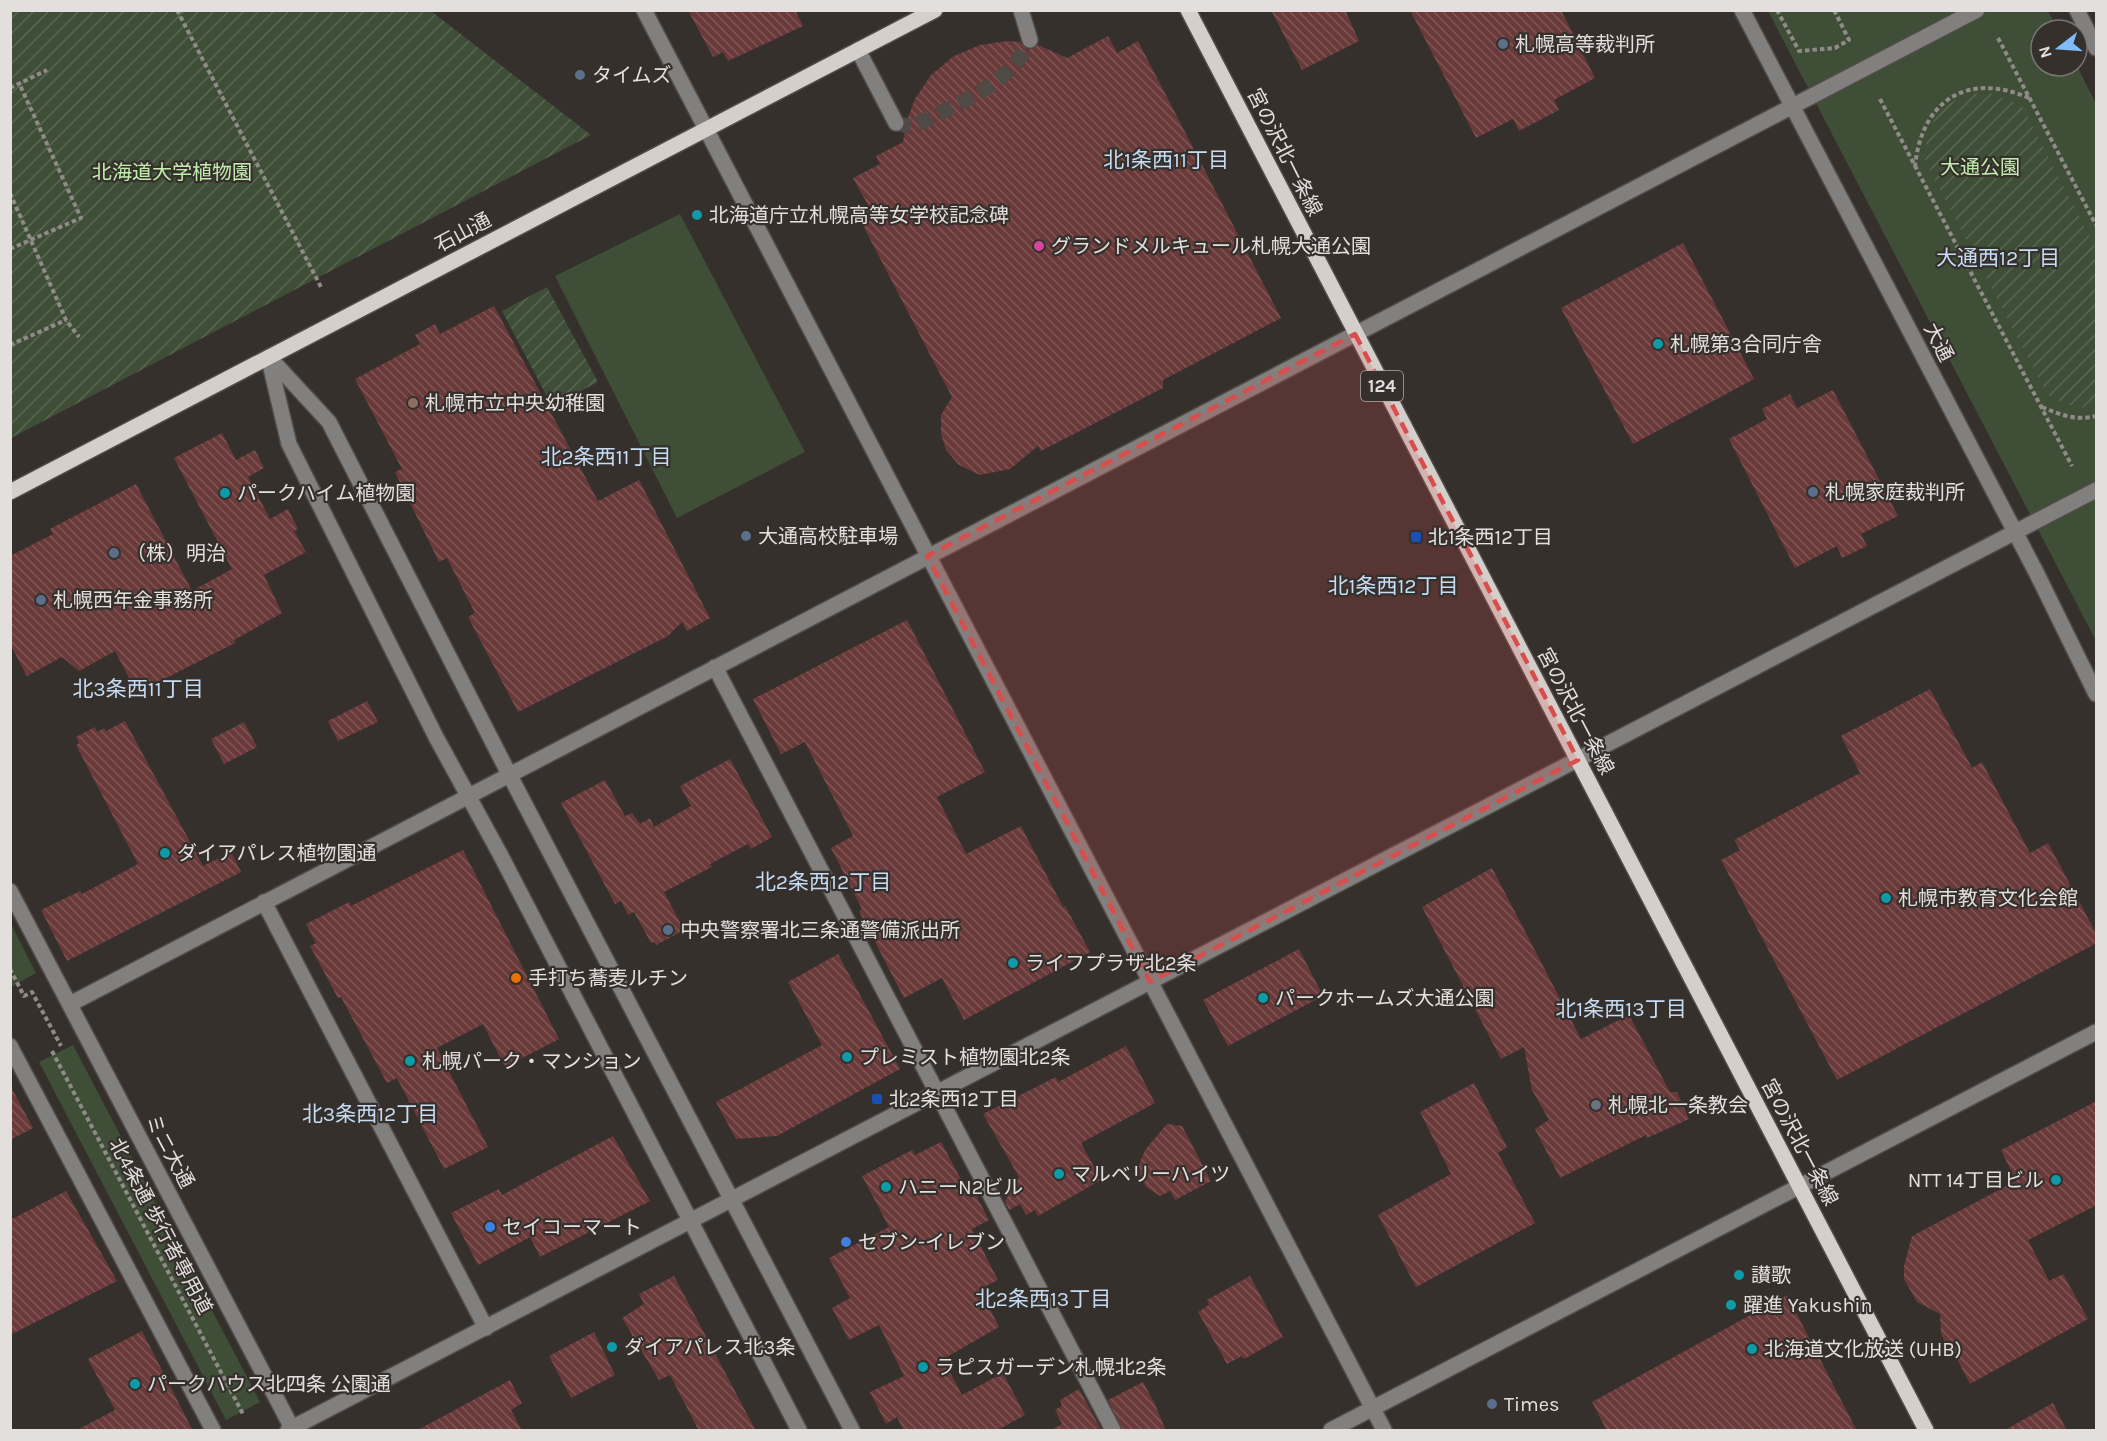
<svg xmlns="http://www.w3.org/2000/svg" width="2107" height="1441" font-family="Karla,'Noto Sans JP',sans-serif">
<defs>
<pattern id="garden-furrows" width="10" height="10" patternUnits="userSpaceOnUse" patternTransform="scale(1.5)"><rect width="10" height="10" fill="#3e4e37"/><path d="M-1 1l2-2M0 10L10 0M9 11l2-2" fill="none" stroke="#5a6754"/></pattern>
<pattern id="building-back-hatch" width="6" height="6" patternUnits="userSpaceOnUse" patternTransform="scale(1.5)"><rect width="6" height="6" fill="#693a39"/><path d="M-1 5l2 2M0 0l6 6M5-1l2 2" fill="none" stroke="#7e5655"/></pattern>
</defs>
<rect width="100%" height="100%" fill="#36302d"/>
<!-- park -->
<path fill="#3e4e37" d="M1768 11H2048L2058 30H2041V66H2077L2096 104V641Z
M680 214 805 452 677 518 555 276Z
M11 924 36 973 11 987H10Z
M73 1045 260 1402 226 1420 39 1062Z"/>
<!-- garden -->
<path fill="url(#garden-furrows)" d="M11 10 431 11 591 135 11 438Z
M1988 92 2022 106 2096 249V408C2077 408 2063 406 2047 394L1925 161C1926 118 1943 96 1988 92Z
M547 287 598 382 552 406 502 311Z"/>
<!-- building -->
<path fill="url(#building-back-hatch)" d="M688 10H795L803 26 728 61 723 52 713 57Z
M1271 10H1345L1359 41 1302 70Z
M1410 10H1561L1595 78 1554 100 1559 110 1519 131 1513 119 1476 138Z
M1108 36 1117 53 1138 41 1281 318 1163 380V388L1041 451 1038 446 1010 469 980 475 959 465 946 450 941 434V415L952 397 856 212 868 205 853 178 880 164 876 156 903 142 906 123 915 99 931 75 954 56 980 45 1007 41 1020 42 1028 50 1038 45 1067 58Z
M1683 243 1754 379 1633 444 1561 308Z
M494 306 598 501 639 480 710 618 687 631 682 622 668 636 518 712 468 617 475 613 447 558 439 562 395 472 402 469 355 379 420 344 415 335 435 324 440 334Z
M1833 390 1898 516 1861 534 1867 546 1842 558 1837 546 1795 568 1729 439 1767 419 1762 409 1790 394 1797 408Z
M222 433 236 460 255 450 264 468 248 477 270 519 288 509 298 529 294 531 306 552 264 575 282 613 234 640 235 643 137 693 115 651 79 671 62 657 27 676 10 644V556L53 534 50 529 136 484 192 591 232 569 174 458Z
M907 620 985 772 937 797 966 854 1021 826 1063 907 1065 906 1090 952 964 1020 942 978 904 998 859 911 862 909 831 848 853 836 805 742 781 754 753 699Z
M1930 689 1972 768 1982 762 2030 853 2048 843 2097 935V943L1837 1080 1721 860 1740 850 1734 840 1860 773 1841 736Z
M367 701 378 722 338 741 328 721Z
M125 721 203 866 231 852 241 872 67 961 41 910 80 891 82 894 138 864 76 745 79 743 76 737 95 727 97 732 104 728 106 731Z
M244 722 257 747 224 764 211 739Z
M730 759 772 837 751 849 748 844 710 864 712 867 664 892 684 930 656 945 655 942 651 943 634 912 628 915 621 901 615 904 561 803 605 780 625 816 632 813 640 824 650 818 654 827 691 806 680 786Z
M463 850 559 1039 505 1067 483 1024 437 1048 488 1147 444 1169 397 1078 387 1083 341 997 338 998 310 946 316 943 306 924 349 902 351 906Z
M1492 868 1581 1039 1629 1015 1670 1092H1677L1689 1119 1647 1138 1646 1135 1560 1178 1535 1129 1549 1120 1532 1090 1524 1047 1501 1059 1422 907Z
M1299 949 1323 996 1228 1046 1203 1000Z
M838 954 900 1069 777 1136 736 1139 716 1102 822 1045 788 982Z
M1126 1046 1155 1103 1081 1143 1101 1180 1038 1216 1035 1210 1026 1215 1020 1204 1009 1210 1005 1201 1019 1177 983 1114 1056 1077 1058 1082Z
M1474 1083 1507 1147 1498 1153 1535 1223 1416 1287 1378 1215 1451 1174 1420 1112Z
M10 1085 33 1128 10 1140Z
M2097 1101V1205L2028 1240 2049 1281 2063 1274 2088 1319 1970 1384 1957 1359 1947 1347 1941 1333 1940 1314 1917 1302 1904 1279V1266L1912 1236 2016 1181 2001 1150Z
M1167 1124 1182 1126 1211 1181 1175 1200 1170 1191 1160 1196 1146 1187 1140 1174 1139 1165 1145 1150Z
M613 1136 650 1201 540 1257 530 1237 478 1265 451 1213 499 1189 502 1195Z
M941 1142 971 1198 976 1195 989 1220 972 1229 998 1280 980 1289 999 1327 943 1359 962 1395 1003 1373 1025 1415 996 1431H904L897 1417 886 1424 870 1392 904 1376 879 1325 849 1340 832 1308 850 1298 829 1258 889 1227 862 1176 912 1150 915 1155Z
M66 1191 117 1281 10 1335V1220Z
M674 1276 756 1431H699L670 1375 659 1380 622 1318 644 1304 639 1294Z
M1250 1276 1283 1337 1244 1359 1242 1356 1227 1364 1198 1312 1209 1305 1207 1300Z
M1787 1295 1857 1431H1607L1592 1402Z
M142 1331 193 1431H75L115 1410 88 1359Z
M594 1332 615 1375 571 1398 549 1356Z
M510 1380 522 1403 511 1410 522 1431H416Z
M1143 1382 1155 1404 1166 1431H1123L1108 1400Z
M1079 1389 1102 1431H1049L1062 1424 1055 1410 1062 1406 1060 1400Z
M2053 1403 2067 1431H2003Z"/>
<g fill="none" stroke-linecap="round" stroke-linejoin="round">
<!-- minor-tunnel -->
<path stroke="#504a47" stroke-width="15" stroke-dasharray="15 8" stroke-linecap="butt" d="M896 123 912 127C953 105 1011 86 1030 40"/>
<defs>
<path id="minor" d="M644 10 1384 1430
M1021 10 1030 40
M1742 10 2036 572 2096 694
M2077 10 2096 48
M858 50 896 123
M269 357 329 422 509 774 852 1430
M269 360 289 444 436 737 500 854 799 1430
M715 667 1113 1430
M10 891 293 1430
M264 902 486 1328
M70 1004 1977 10
M10 1046 213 1430
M288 1430 2096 490
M1331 1430 2096 1032"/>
<path id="major" d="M1188 10 1926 1430
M10 492 935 10"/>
</defs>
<!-- minor casing -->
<use href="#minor" stroke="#524c49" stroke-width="18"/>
<!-- major casing -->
<use href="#major" stroke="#524c49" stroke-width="18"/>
<!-- path -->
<path stroke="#908b89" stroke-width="4" stroke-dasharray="4.5 3" stroke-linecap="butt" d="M177 10 321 287
M1777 10 1799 51 1835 48 1849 40 1834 10
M1998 38 2096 225
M10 88 47 70
M1880 99 2072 466
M1915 167C1921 101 1967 71 2029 98
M10 193 66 320 79 337
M10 249 81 218 19 83
M10 345 66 320
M2042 407C2060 415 2077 421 2096 416
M10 969 24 996 32 992 61 1046
M52 1051 244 1416"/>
<!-- minor -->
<use href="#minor" stroke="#82807e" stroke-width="15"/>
<!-- major -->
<use href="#major" stroke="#d4cfca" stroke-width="15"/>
</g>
<!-- marked area -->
<path fill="#d94d4c" fill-opacity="0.2" stroke="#d94d4c" stroke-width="4.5" stroke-dasharray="12 8" stroke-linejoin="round" d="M1355 334 1578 760 1150 982 927 556Z"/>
<!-- markers -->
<g fill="#5c6f8a" stroke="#36302d" stroke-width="2">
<circle cx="1503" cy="44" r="6"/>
<circle cx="580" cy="75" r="6"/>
<circle cx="1813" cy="492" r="6"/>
<circle cx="746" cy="536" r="6"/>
<circle cx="114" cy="553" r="6"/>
<circle cx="41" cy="600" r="6"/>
<circle cx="668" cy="930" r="6"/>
<circle cx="1492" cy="1404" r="6"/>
</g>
<g fill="#0f9aa8" stroke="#36302d" stroke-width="2">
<circle cx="697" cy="215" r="6"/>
<circle cx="1658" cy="344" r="6"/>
<circle cx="225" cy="493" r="6"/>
<circle cx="165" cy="853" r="6"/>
<circle cx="1886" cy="898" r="6"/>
<circle cx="1013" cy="963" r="6"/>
<circle cx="1263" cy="998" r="6"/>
<circle cx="847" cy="1057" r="6"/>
<circle cx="410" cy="1061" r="6"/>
<circle cx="1059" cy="1174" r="6"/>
<circle cx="2056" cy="1180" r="6"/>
<circle cx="886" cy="1187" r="6"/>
<circle cx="1739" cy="1275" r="6"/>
<circle cx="1731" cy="1305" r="6"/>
<circle cx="612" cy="1347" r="6"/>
<circle cx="1752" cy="1349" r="6"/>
<circle cx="923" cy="1367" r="6"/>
<circle cx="135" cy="1384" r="6"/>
</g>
<circle fill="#d1479c" stroke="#36302d" stroke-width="2" cx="1039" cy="246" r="6"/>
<circle fill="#8d6e63" stroke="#36302d" stroke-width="2" cx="413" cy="403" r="6"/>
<g fill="#1a4fb4" stroke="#36302d" stroke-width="2">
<rect x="1410" y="531" width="12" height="12" rx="3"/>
<rect x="871" y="1093" width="12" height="12" rx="3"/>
</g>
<circle fill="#e8710a" stroke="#36302d" stroke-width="2" cx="516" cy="978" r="6"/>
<circle fill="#6b7280" stroke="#36302d" stroke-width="2" cx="1596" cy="1105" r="6"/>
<g fill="#3f7fe0" stroke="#36302d" stroke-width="2">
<circle cx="490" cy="1227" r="6"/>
<circle cx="846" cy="1242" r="6"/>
</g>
<g text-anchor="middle" stroke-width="4.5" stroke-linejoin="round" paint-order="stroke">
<!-- shield labels -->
<rect fill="#36302d" stroke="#afaaa8" stroke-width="1.5" x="1361" y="371" width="42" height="30" rx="4.5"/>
<g font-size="18" font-weight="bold" fill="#e3dfdd">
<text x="1382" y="392">124</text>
</g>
<!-- poi labels -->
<g font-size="20" fill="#e3dfdd" stroke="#36302d" text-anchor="start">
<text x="1515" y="51">札幌高等裁判所</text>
<text x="592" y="82">タイムズ</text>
<text x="709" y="222">北海道庁立札幌高等女学校記念碑</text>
<text x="1051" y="253">グランドメルキュール札幌大通公園</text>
<text x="1670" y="351">札幌第3合同庁舎</text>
<text x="425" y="410">札幌市立中央幼稚園</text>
<text x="1825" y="499">札幌家庭裁判所</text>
<text x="237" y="500">パークハイム植物園</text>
<text x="758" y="543">大通高校駐車場</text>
<text x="1428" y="544">北1条西12丁目</text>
<text x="126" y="560">（株）明治</text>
<text x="53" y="607">札幌西年金事務所</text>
<text x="177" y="860">ダイアパレス植物園通</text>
<text x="1898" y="905">札幌市教育文化会館</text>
<text x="680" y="937">中央警察署北三条通警備派出所</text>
<text x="1025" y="970">ライフプラザ北2条</text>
<text x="528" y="985">手打ち蕎麦ルチン</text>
<text x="1275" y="1005">パークホームズ大通公園</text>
<text x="859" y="1064">プレミスト植物園北2条</text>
<text x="422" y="1068">札幌パーク・マンション</text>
<text x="889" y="1106">北2条西12丁目</text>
<text x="1608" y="1112">札幌北一条教会</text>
<text x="1071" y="1181">マルベリーハイツ</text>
<text x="2044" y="1187" text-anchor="end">NTT 14丁目ビル</text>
<text x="898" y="1194">ハニーN2ビル</text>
<text x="502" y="1234">セイコーマート</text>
<text x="858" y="1249">セブン-イレブン</text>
<text x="1751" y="1282">讃歌</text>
<text x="1743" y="1312">躍進 Yakushin</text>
<text x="624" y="1354">ダイアパレス北3条</text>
<text x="1764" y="1356">北海道文化放送 (UHB)</text>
<text x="935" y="1374">ラピスガーデン札幌北2条</text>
<text x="147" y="1391">パークハウス北四条 公園通</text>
<text x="1504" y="1411">Times</text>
</g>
<!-- street labels -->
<g font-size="20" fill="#e3dfdd" stroke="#36302d">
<text transform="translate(1285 152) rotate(63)" y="7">宮の沢北一条線</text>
<text transform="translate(463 232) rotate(-28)" y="7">石山通</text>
<text transform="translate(1939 342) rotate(63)" y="7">大通</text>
<text transform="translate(1576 711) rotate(62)" y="7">宮の沢北一条線</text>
<text transform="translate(1800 1142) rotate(62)" y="7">宮の沢北一条線</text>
<text transform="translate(170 1151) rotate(62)" y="7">ミニ大通</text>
<text transform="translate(161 1226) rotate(62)" y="7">北4条通 歩行者専用道</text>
</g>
<!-- park labels -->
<g font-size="20" fill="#c0ecac" stroke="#36302d">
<text x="1980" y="174">大通公園</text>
<text x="172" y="179">北海道大学植物園</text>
</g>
<!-- neighbourhood labels -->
<g font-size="21" fill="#c6dcf3" stroke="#36302d">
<text x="1166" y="167">北1条西11丁目</text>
<text x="1998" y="265">大通西12丁目</text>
<text x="606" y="464">北2条西11丁目</text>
<text x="1393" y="593">北1条西12丁目</text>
<text x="138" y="696">北3条西11丁目</text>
<text x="823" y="889">北2条西12丁目</text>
<text x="1621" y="1016">北1条西13丁目</text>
<text x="370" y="1121">北3条西12丁目</text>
<text x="1043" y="1306">北2条西13丁目</text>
</g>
</g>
<!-- border -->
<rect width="2107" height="1441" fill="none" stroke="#e3dfdd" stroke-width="24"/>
<!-- north arrow -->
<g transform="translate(2059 48) rotate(253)"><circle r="28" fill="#36302d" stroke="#7b7673" stroke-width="1.5"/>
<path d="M0-4.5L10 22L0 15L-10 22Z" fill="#7fbdfa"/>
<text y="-9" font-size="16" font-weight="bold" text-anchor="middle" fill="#e3dfdd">N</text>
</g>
</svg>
